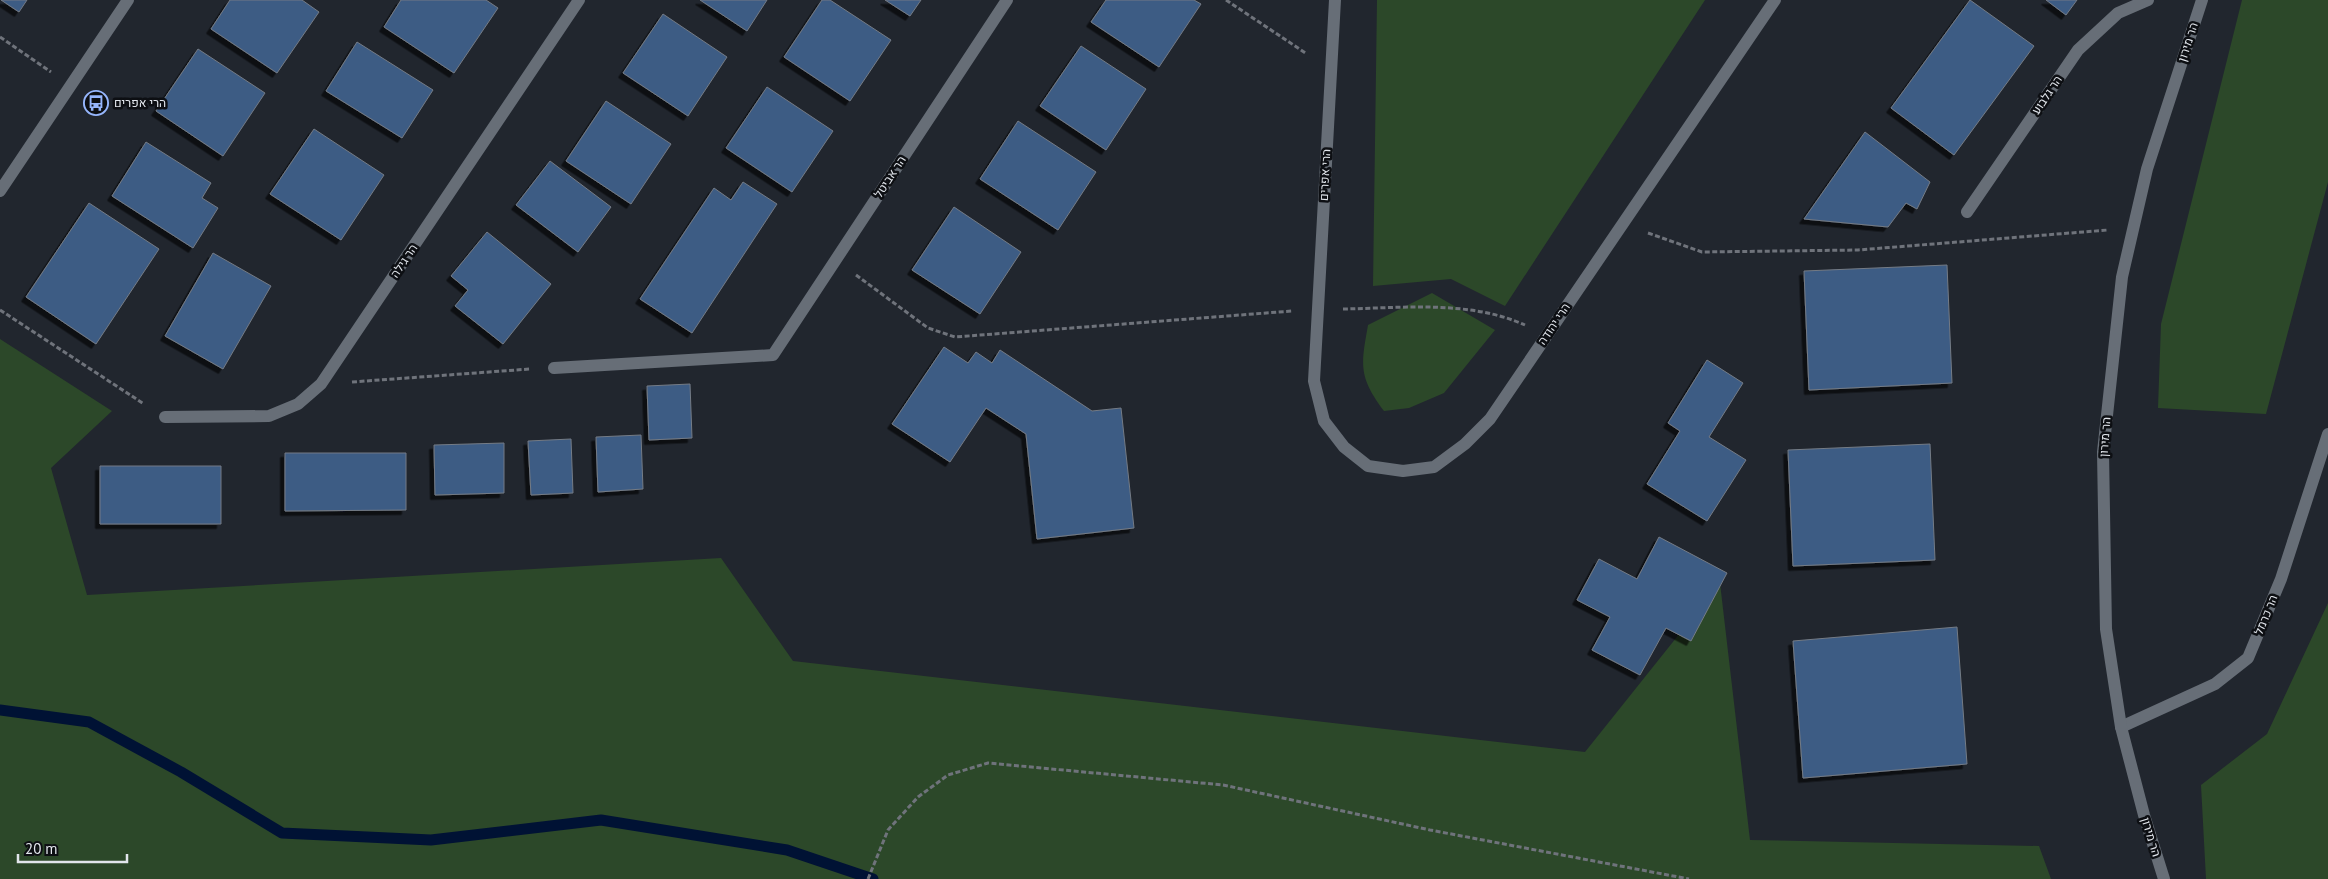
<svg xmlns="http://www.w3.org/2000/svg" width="2328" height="879" font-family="'PT Sans',Heebo,sans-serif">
<defs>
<filter id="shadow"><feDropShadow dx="-4.5" dy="4.5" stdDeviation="0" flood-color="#0009"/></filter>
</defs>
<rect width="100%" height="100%" fill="#21262e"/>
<!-- green -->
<path fill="#2c4829" d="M1377 0H1705L1505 306 1451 279 1373 286Z
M2242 0H2328V182L2266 414 2158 408 2161 324Z
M1432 293 1495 330 1444 393 1409 408 1384 411C1358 376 1361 365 1368 325Z
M0 339 112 411 51 468 87 595 721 558 793 661 1585 752 1720 583 1750 840 2039 846 2051 879H0Z
M2328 603V879H2206L2201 785 2267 734Z"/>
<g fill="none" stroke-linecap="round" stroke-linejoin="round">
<!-- stream -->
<path stroke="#001234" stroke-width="11" d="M0 710 89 722 181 772 282 833 431 840 601 820 787 850 873 879"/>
</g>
<!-- building -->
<path fill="#3d5c84" stroke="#747b85" filter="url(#shadow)" d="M1 0H27L19 12Z
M230 0H302L319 12 277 73 211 29Z
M401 0H486L498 8 454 73 384 27Z
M700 0H767L747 31Z
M822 0H830L891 40 850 101 784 57Z
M885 0H921L910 16Z
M1106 0H1194L1201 4 1159 67 1091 22Z
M1970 0 2034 46 1954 155 1891 108Z
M2046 0H2077L2066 15Z
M663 14 727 57 688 116 623 73Z
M357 42 433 90 402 138 326 91Z
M1081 46 1146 89 1106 150 1040 106Z
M198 49 265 93 223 156 156 111Z
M767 87 833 131 792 192 726 148Z
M606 101 671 144 631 204 566 161Z
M1018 121 1096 172 1058 230 980 179Z
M314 129 384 175 341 240 270 194Z
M1865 132 1930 182 1917 209 1906 203 1888 227 1804 219Z
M146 142 211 183 202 198 218 208 193 248 112 196Z
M550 161 611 207 578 252 516 205Z
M743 182 777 204 692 333 640 299 714 188 731 200Z
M89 203 159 249 96 344 26 297Z
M954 207 1021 252 980 314 912 270Z
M487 232 551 284 503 344 455 306 468 290 451 276Z
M213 253 271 286 223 369 165 336Z
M1947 265 1952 383 1809 390 1804 271Z
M944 347 968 363 976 352 992 363 1000 350 1092 411 1121 408 1134 528 1037 539 1026 434 986 408 950 462 892 424Z
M1707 360 1743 383 1709 437 1746 460 1707 521 1647 484 1680 431 1668 423Z
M690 384 692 438 649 440 647 386Z
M641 435 643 489 598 492 596 437Z
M571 439 573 493 531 495 528 441Z
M504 443V493L435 495 434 445Z
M1930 444 1935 560 1793 566 1788 450Z
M285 453H406V510L285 511Z
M100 466H221V524H100Z
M1659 537 1727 573 1691 641 1666 628 1640 675 1592 650 1610 617 1577 600 1599 559 1637 579Z
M1957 627 1967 764 1803 778 1793 641Z"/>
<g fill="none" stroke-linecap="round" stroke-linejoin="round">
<!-- path -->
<path stroke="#6f737b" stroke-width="3" stroke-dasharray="5 2.5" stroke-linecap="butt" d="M1226 0 1307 54
M0 37 51 72
M1648 233 1702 252 1858 250 2108 230
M856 275 928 328 955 337 1292 311
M1343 309C1403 308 1469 300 1525 325
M0 310 144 404
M352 382 530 369
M868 879 888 830 918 797 948 775 988 763 1223 785 1430 830 1689 879"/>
<!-- street -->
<path stroke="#676e77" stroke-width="12" d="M1967 212 2078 50 2118 13 2148 0
M554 368 773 355 1007 0
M165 417 269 416 298 404 321 384 579 0
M2121 727 2215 684 2248 658 2281 579 2328 434"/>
<!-- secondary -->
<path stroke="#676e77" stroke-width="12" d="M1335 0 1314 381 1324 421 1344 447 1368 466 1403 471 1434 467 1465 444 1490 419 1775 0
M0 191 128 0
M2164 879 2144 815 2121 727 2106 629 2103 452 2122 277 2147 169 2202 0"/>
</g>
<!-- icons -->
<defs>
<symbol id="bus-ring" viewBox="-11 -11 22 22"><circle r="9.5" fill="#0d0f13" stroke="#96b6fd" stroke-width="1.5"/><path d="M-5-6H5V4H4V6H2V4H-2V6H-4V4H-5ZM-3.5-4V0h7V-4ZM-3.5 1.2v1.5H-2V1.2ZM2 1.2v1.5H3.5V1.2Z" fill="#96b6fd"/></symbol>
</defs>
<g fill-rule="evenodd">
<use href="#bus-ring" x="82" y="89" width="28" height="28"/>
</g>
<g text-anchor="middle" stroke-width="5" stroke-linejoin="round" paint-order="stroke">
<!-- street labels -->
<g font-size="12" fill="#e2e6ec" stroke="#0d0f13">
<text transform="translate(2188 42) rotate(-72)" y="4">הר מירון</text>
<text transform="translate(2047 95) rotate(-56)" y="4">הר גלבוע</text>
<text transform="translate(1325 175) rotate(-87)" y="4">הרי אפרים</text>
<text transform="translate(890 177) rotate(-57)" y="4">הר אביטל</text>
<text transform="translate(404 261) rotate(-56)" y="4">הר גילה</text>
<text transform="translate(1554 324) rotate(-56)" y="4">הרי יהודה</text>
<text transform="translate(2105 437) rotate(-86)" y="4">הר מירון</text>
<text transform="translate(2266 615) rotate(-68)" y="4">הר כרמל</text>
<text transform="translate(2151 837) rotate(73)" y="4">הר מירון</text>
</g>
<!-- poi labels -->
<g font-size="12" fill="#e2e6ec" stroke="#0d0f13" text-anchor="start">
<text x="114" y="107">הרי אפרים</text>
</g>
</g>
<!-- scale -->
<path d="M18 854v8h109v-8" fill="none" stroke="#e2e6ec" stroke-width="2.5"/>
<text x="25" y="854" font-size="15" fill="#e2e6ec" stroke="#0d0f13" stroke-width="4" paint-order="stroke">20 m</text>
</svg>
